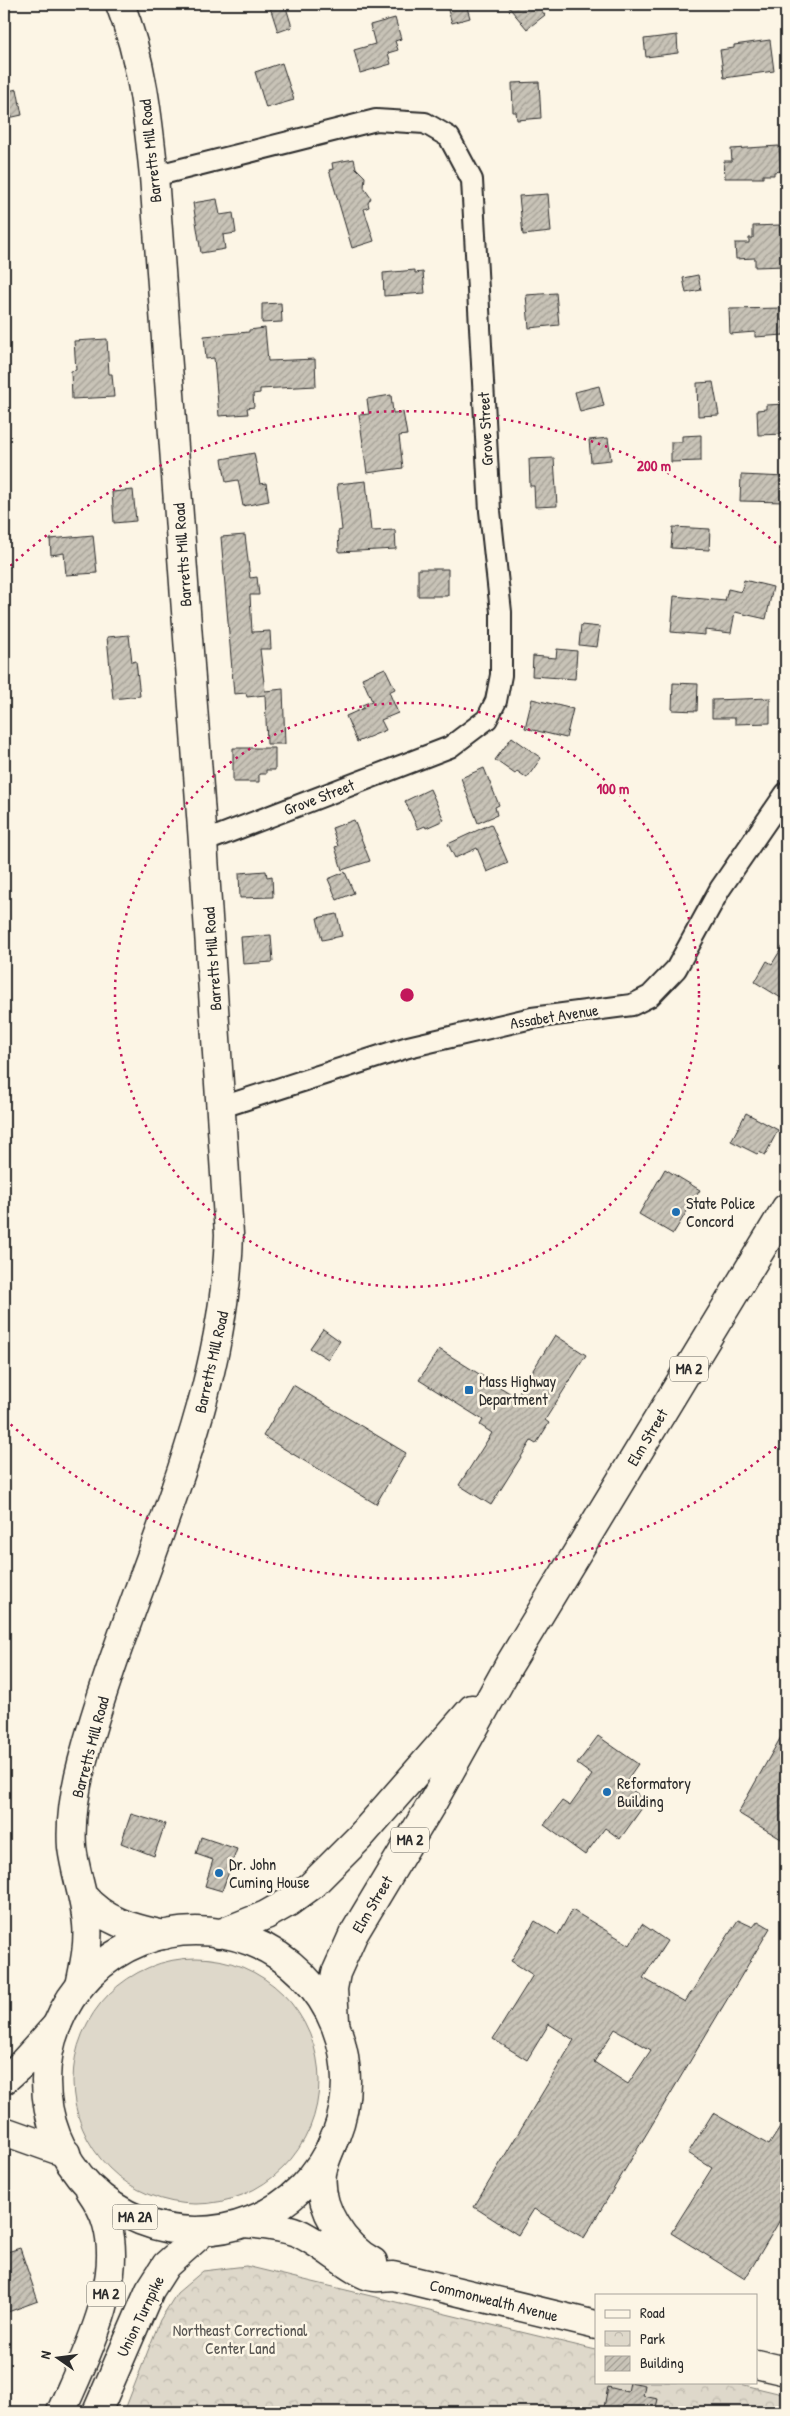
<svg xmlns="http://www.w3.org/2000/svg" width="790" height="2416" font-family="'Patrick Hand',sans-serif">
<defs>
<pattern id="park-crowns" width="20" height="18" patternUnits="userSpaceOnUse" patternTransform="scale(1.25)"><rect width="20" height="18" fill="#ded8ca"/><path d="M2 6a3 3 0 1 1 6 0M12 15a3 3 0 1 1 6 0" fill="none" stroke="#bfbaae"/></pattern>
<pattern id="building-hatch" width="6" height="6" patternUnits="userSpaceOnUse" patternTransform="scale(1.25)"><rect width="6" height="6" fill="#c8c3b7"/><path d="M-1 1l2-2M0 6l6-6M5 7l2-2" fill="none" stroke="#a39f95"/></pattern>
</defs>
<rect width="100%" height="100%" fill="#fcf5e5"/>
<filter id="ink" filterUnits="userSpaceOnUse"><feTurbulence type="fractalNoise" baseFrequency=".02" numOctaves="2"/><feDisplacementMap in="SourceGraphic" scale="10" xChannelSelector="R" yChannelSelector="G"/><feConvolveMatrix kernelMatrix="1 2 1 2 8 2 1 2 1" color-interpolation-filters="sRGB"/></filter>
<g filter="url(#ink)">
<!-- green -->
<path fill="#ded8ca" stroke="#84827a" d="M73 2081a123 123 0 1 1 246 0a123 123 0 1 1-246 0Z"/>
<!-- park -->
<path fill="url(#park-crowns)" stroke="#84827a" d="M246 2266 596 2350V2382H732L786 2395V2412H124L160 2320 177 2293 203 2271Z"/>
<!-- building -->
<path fill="url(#building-hatch)" stroke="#2b2b2b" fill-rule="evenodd" d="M269 4H285L292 27 278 32Z
M446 4H466L470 18 452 23Z
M506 4H536L545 15 527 29Z
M395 18 401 39 395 41 398 50 388 53 391 64 360 73 354 50 375 44 370 25Z
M677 35 678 53 646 57 644 39Z
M770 40 774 71 724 78 720 50 734 48V45Z
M282 63 294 100 266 108 255 72Z
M539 82 541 118 517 120 516 112H513L512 83Z
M17 89 22 115 4 119V92Z
M779 146 781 171 774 172V175H763V178H725L724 161H732L731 149Z
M354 159 356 168 365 177 364 188 371 198 368 203 369 207 364 209 374 241 352 248 329 170 333 169 332 163Z
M548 194 551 232 523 235 519 196Z
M217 199 220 215 233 213 236 233 223 235 225 249 201 253 193 203Z
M780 225V232L786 231V266L755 267V258L736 259 735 243H749V238H753V226Z
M415 270V273L423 272 425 293 384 296 383 273Z
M698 275 701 290 686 293 683 278Z
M556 293 559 325 529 328 526 295Z
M281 303 282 322 262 323V304Z
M783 308 784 335 755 337V332L730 334 729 309Z
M265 328 268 361 315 359 316 386 260 389V393L253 394 254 407 247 408 248 414 219 416 214 358 206 359 204 336 249 332V330Z
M107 339 109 374H112L114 397 72 399 71 371 76 370 74 341Z
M713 382 719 415 698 416 697 383Z
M599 386 604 406 580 412 575 392Z
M391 395 393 413 403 412 407 435 399 436 403 468 367 473 359 415 369 414 367 399Z
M786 404V434L758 435 757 410 766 409V405Z
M701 435V461L671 462V442H682V436Z
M608 438 611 460 591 462 589 440Z
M254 453 260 484 266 483 269 501 243 506 238 480 226 482 222 459Z
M554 458 557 506 535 507 534 486H530L529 459Z
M741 475 786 477 785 502 740 501Z
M366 481 371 531 395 530 396 549 339 552 338 531 342 530 337 484Z
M133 490 136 521 114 523 112 492Z
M673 527 710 529 709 550 671 548Z
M93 535 97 573 66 575 64 553 51 555 50 539Z
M245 535 250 578 257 577 259 595H250L252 632 270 631 271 649H260L265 691 283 689 285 744H267L265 695 247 697 246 693 234 694 221 537Z
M418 569H448V596H418Z
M744 580 773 587 766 619 735 612 731 633 705 630V635L671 632 674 596 725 601 728 589 741 592Z
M581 625 600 627 597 647 579 645Z
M129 635 132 662 136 661 140 696 113 699 107 637Z
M557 649 577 651 575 679 532 676 533 656 556 658Z
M385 668 395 689 389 692 398 713 381 720 386 730 357 742 346 716 364 708 362 705 372 701 362 678Z
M673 683 698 684 697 711 672 710Z
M770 698V723L735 724V718H712V700Z
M532 699 573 709 566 738 525 728Z
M512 737 541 758 527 778 517 771 515 774 495 760Z
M233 748H275V770H266V774H259V782H233Z
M484 768 499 805 495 807 497 815 478 823 461 778Z
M430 789 444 820 426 828 425 826 418 829 405 801Z
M354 820 370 861 342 870 335 847 338 846 332 828Z
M491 824 508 863 487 872 477 848 455 858 448 844Z
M266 871 267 877 272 876 273 897 240 898 239 873Z
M345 872 354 893 337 900 328 879Z
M337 914 342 936 322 940 317 918Z
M271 935 273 962 243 964 241 937Z
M786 941V1001L755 982 767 961 772 964Z
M746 1113 778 1130 765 1155 759 1152 757 1154 731 1141Z
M665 1169 700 1190 673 1234 639 1214Z
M323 1329 340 1341 328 1359 310 1348Z
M555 1335 586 1355 545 1420 549 1423 536 1444 531 1441 491 1505 459 1485 492 1433 480 1425 483 1420 419 1380 439 1349 516 1397Z
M293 1385 406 1453 376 1504 263 1436Z
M786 1728V1842L738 1813Z
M598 1736 638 1764 624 1784 647 1801 620 1839 605 1828 585 1855 544 1825 562 1801 570 1806 592 1775 577 1764Z
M131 1814 165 1824 154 1856 121 1843Z
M201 1837 237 1849 222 1891 205 1886 213 1860 196 1854Z
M572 1910 630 1945 642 1924 667 1941 643 1978 685 2002 738 1920 753 1927 758 1921 770 1928 584 2238 534 2209 518 2235 474 2207 574 2040 549 2024 527 2060 493 2039 533 1975 511 1961 535 1921 558 1935ZM615 2029 651 2050 628 2084 594 2062Z
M713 2113 769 2145 786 2118V2210L745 2279 671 2233 712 2168 688 2153Z
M20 2248 38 2301 8 2312 4 2301V2253Z
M630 2382 645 2385 643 2396 658 2399 655 2412H603L608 2387 628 2392Z"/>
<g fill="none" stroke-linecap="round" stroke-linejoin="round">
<defs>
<path id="street" d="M154 176 376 120 425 123 449 137 472 180 490 511 501 612V675L496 701 487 719 450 747 203 842
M222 1107 408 1047 532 1018 632 1005 650 996 676 969 720 889 786 793"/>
<path id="secondary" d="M83 1896C105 1922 132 1928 164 1935
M80 1986C84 1966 89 1945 87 1924 85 1898 75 1873 72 1847 70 1819 75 1790 82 1763 128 1586 224 1420 229 1234L203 842 154 176C148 117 142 60 120 4
M4 2080 20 2066 57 2025
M4 2131 66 2153
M335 2136C331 2148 324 2161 322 2173 318 2208 343 2246 373 2262
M246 2223C263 2225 280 2226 296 2232 320 2241 354 2274 373 2277 379 2278 387 2276 393 2276L596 2325
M756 2364 786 2371"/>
<path id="highway" d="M46 2081a150 150 0 1 1 300 0a150 150 0 1 1-300 0Z
M219 1934 266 1915 289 1902 311 1886 360 1837 472 1709
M335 2021 333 1989 336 1973 353 1935 434 1800 509 1665 786 1208
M61 2412C84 2359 124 2283 107 2224 104 2212 97 2200 90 2190
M97 2412 150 2290 166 2265 202 2233"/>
</defs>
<!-- street casing -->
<use href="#street" stroke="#2b2b2b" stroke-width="24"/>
<!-- secondary casing -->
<use href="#secondary" stroke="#2b2b2b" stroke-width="31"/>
<!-- highway casing -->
<use href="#highway" stroke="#2b2b2b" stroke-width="31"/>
<!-- street -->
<use href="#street" stroke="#fcf5e5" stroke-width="20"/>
<!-- secondary -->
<use href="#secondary" stroke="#fcf5e5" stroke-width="28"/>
<!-- highway -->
<use href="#highway" stroke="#fcf5e5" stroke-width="28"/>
</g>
</g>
<!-- distance rings -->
<g fill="none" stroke="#c2185b" stroke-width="2.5" stroke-dasharray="2.5 5">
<circle cx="407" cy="995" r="292"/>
<path d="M782 1442A584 584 0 0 1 5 1419M5 571A584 584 0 0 1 782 548"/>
</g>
<!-- markers -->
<g fill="#1f6fb2" stroke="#fcf5e5" stroke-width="2">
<circle cx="676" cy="1212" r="5"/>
<rect x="464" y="1385" width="10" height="10" rx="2.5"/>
<circle cx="607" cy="1792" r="5"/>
<circle cx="219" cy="1873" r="5"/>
</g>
<g text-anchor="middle" stroke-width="5" stroke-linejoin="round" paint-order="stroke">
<!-- shield labels -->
<g fill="#fcf5e5" stroke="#6a6863" stroke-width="1">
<rect x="670" y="1356.5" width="38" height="25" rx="4"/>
<rect x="391" y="1827.5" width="38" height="25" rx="4"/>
<rect x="112.5" y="2204.5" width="45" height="25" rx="4"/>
<rect x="87" y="2281.5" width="38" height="25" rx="4"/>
</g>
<g font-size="15" font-weight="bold" fill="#2b2b2b">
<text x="689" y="1374">MA 2</text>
<text x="410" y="1845">MA 2</text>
<text x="135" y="2222">MA 2A</text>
<text x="106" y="2299">MA 2</text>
</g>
<!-- street labels -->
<g font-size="16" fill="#2b2b2b" stroke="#fcf5e5">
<text transform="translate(150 151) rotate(-96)" y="6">Barretts Mill Road</text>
<text transform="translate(485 429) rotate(-93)" y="6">Grove Street</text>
<text transform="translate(182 555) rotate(-94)" y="6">Barretts Mill Road</text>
<text transform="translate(319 797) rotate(-21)" y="6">Grove Street</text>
<text transform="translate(212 959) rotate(-94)" y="6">Barretts Mill Road</text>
<text transform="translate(554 1016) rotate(-9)" y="6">Assabet Avenue</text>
<text transform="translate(211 1362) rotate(-77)" y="6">Barretts Mill Road</text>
<text transform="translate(647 1437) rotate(-59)" y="6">Elm Street</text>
<text transform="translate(90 1747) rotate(-75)" y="6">Barretts Mill Road</text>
<text transform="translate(372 1904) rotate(-59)" y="6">Elm Street</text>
<text transform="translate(494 2300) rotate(14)" y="6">Commonwealth Avenue</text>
<text transform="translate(140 2316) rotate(-64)" y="6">Union Turnpike</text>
</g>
<!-- poi labels -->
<g font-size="16" fill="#2b2b2b" stroke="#fcf5e5" text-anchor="start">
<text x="686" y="1209">State Police<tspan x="686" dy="18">Concord</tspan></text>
<text x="479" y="1387">Mass Highway<tspan x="479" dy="18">Department</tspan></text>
<text x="617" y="1789">Reformatory<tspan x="617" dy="18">Building</tspan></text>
<text x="229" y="1870">Dr. John<tspan x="229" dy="18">Cuming House</tspan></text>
</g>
<!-- park labels -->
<g font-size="16" fill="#585653" stroke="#fcf5e5">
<text x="240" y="2336">Northeast Correctional<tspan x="240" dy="18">Center Land</tspan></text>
</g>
</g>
<circle cx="407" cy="995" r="8" fill="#c2185b" stroke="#fcf5e5" stroke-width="2.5"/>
<g font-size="15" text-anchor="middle" font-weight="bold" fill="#c2185b" stroke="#fcf5e5" stroke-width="5" stroke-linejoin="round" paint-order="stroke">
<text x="654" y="471">200 m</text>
<text x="613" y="794">100 m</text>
</g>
<!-- margin -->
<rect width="790" height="2416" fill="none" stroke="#fcf5e5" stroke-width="20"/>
<rect x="10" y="10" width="770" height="2396" fill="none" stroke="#2b2b2b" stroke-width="2" filter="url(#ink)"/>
<!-- legend -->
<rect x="595" y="2294" width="162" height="90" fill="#fcf5e5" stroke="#a8a49b"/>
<rect x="605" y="2310" width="25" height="8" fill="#fcf5e5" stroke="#a8a49b"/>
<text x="640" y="2318" font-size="15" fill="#2b2b2b">Road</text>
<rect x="605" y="2331" width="25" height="15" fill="url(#park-crowns)" stroke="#a8a49b"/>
<text x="640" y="2344" font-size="15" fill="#2b2b2b">Park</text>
<rect x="605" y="2356" width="25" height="15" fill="url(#building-hatch)" stroke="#a8a49b"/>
<text x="640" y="2368" font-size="15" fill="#2b2b2b">Building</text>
<!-- north arrow -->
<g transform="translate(58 2358) rotate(284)" stroke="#fcf5e5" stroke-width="4" paint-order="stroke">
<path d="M0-4L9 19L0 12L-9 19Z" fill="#2b2b2b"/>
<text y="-8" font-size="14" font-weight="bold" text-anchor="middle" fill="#2b2b2b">N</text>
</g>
</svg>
